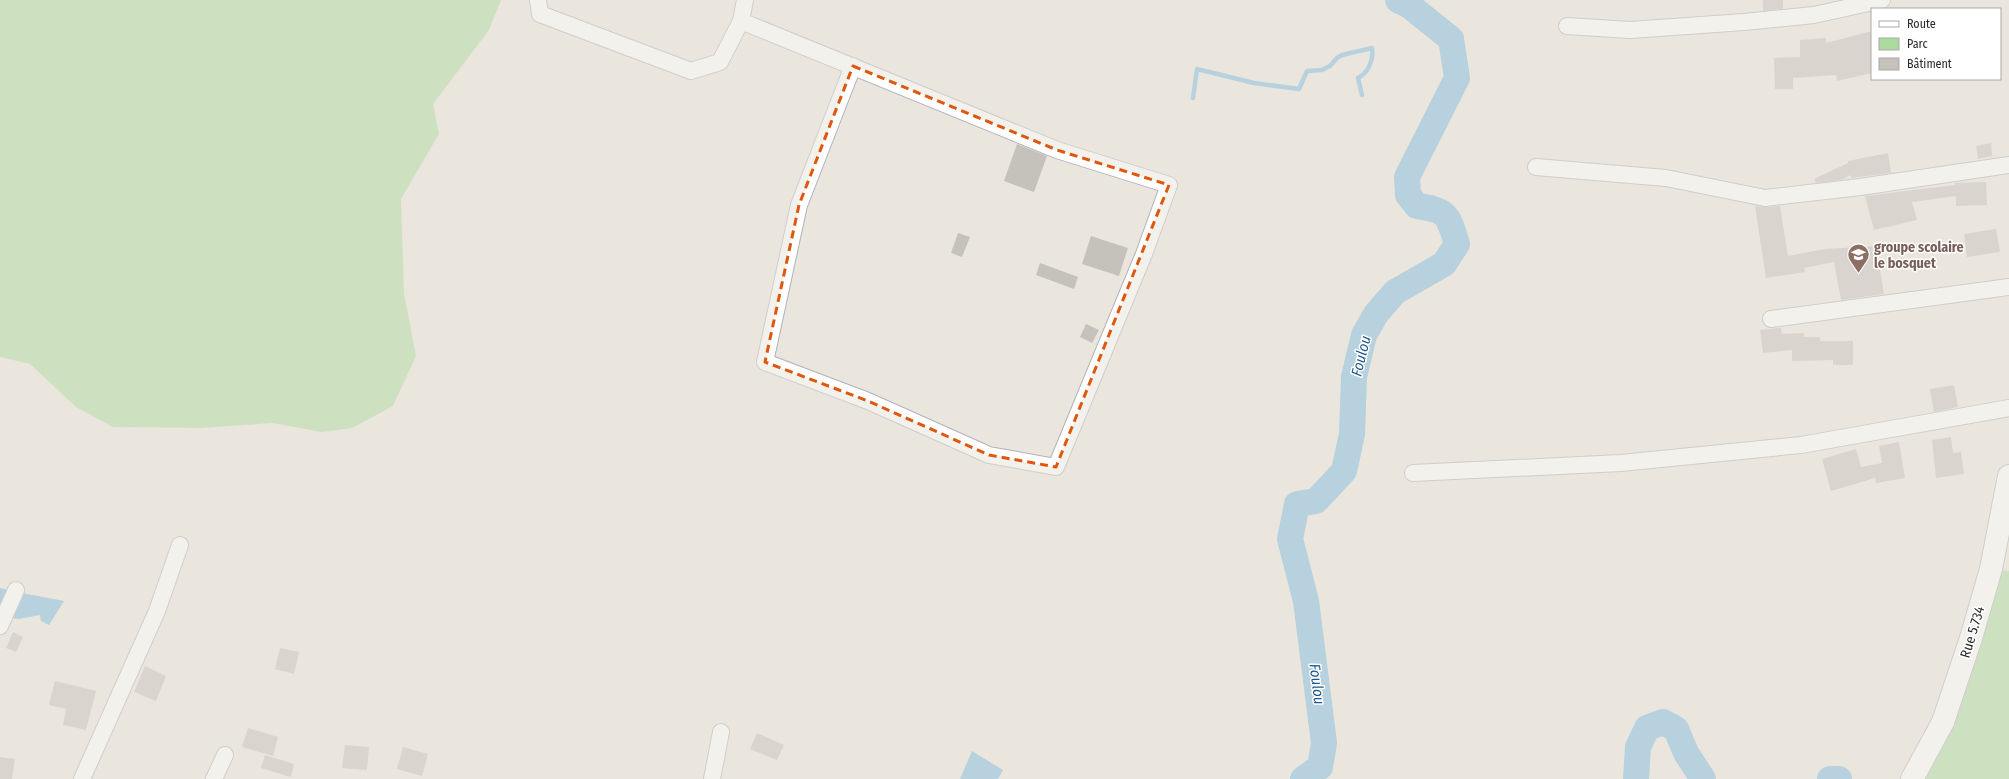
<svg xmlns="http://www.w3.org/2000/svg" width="2009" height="779" font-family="'Fira Sans Condensed',sans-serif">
<rect width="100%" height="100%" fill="#eae6dd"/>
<!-- green -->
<path fill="#abdb9f" d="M0 0H501L489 30 433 104 439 134 401 199 404 294 416 356 393 406 352 428 322 432 272 423 201 428 113 427 76 407 30 364 0 357Z
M1991 569 2009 571V779H1912Z"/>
<!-- water -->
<path fill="#7bb8e1" d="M0 588 9 590 0 611Z
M17 592 64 601 49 625 41 621 40 615 19 619 6 617Z
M972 751 1003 770 998 779H960Z"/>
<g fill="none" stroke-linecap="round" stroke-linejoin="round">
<!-- stream -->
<path stroke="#7bb8e1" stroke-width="4.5" d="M1193 98 1197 69 1254 83 1299 89 1307 71 1322 70 1330 66 1337 58 1342 55 1372 48C1374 60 1368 73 1358 78L1362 95"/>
<!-- river -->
<path stroke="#7bb8e1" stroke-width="26" d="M1303 779 1320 767 1324 743 1306 601 1290 539 1297 504 1316 501 1344 471 1352 434 1354 377 1364 335 1376 314 1395 292 1444 264 1457 244C1448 215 1448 210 1417 206L1408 195 1407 177 1457 78 1451 39 1410 6 1398 0
M1636 779 1638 747 1647 728 1663 722 1676 729 1686 753 1703 779
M1830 779H1839"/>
</g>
<!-- building -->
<path fill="#c5c2bc" d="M1763 0H1783V9L1763 11Z
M1872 31V73L1837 81 1836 75 1793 78V89H1775L1774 58 1800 57V40L1826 38V43Z
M1991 143 1992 156 1978 159 1976 146Z
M1017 144 1047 156 1034 192 1004 181Z
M1888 153 1891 173 1851 178V175L1841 180 1816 183 1814 179 1848 163V161Z
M1986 182 1987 205 1956 206V196L1912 202 1917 220 1874 230 1865 196 1955 185V183Z
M1755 206 1766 207 1780 206 1788 256 1825 249 1876 246 1884 294 1841 300 1834 262 1804 268 1805 272 1766 278Z
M1996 229 2000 252 1967 257 1964 234Z
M958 233 970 237 962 257 951 253Z
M1091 236 1128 248 1119 276 1082 264Z
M1040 263 1078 277 1074 289 1036 275Z
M1086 324 1099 330 1092 343 1080 337Z
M1781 328 1782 334 1804 333V337H1820V341H1853V365H1833V360L1792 361V350L1763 353 1760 330Z
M1954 385 1958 407 1934 412 1930 389Z
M1951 437 1953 453 1961 452 1964 474 1936 478 1932 440Z
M1899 442 1905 478 1876 483 1875 478 1831 491 1822 459 1856 449 1861 467 1882 463 1879 446Z
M13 632 23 637 16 652 6 648Z
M280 648 299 652 294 674 275 669Z
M145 666 166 676 156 701 134 692Z
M55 681 96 691 86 730 63 725 66 709 49 705Z
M248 728 278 737 273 756 242 747Z
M757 733 784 745 777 760 750 749Z
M345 745 369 747 367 770 342 768Z
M403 747 428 754 422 776 397 769Z
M265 755 294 764 291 777 261 768Z
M0 757 15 759 12 779H0Z"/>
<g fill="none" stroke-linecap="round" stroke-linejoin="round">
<defs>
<path id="street" d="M538 0 540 14 691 71 720 62 741 21
M745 0 741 21 1057 150 1169 185 1144 254 1056 467 989 455 868 401 765 362 799 205 853 66
M1567 26 1630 30 1744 22 1814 15 1882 0
M1536 167 1666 178 1765 198 1860 187 2009 165
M1771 319 2009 287
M1413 473 1621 463 1801 445 2009 408
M0 626 16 590
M82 779 157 611 180 545
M214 779 225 755
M712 779 721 732"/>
<path id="secondary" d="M1912 779 1943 722 1971 638 1991 569 2009 476"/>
</defs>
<!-- street casing -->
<use href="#street" stroke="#b0b1bb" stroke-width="18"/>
<!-- secondary casing -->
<use href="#secondary" stroke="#b0b1bb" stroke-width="24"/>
<!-- street -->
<use href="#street" stroke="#fff" stroke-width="16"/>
<!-- secondary -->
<use href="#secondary" stroke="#fff" stroke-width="22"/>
</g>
<!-- marked area -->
<path d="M0 0H2009V779H0ZM853 66 1057 150 1169 185 1056 467 989 455 868 401 765 362 799 205Z" fill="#eae6dd" fill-opacity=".55" fill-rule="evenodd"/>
<path fill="none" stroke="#de570d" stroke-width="3" stroke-dasharray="8 5" stroke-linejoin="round" d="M853 66 1057 150 1169 185 1056 467 989 455 868 401 765 362 799 205Z"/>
<!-- icons -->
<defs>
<symbol id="school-pin" viewBox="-11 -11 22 30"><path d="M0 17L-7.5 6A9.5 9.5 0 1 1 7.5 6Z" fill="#8d6e63" stroke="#fff"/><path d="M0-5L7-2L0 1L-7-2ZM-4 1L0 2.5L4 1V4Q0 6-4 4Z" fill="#fff"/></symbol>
</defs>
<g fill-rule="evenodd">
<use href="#school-pin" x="1846" y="242" width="25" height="34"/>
</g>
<g text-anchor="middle" stroke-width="3" stroke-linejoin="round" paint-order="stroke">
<!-- education labels -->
<g font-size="14" font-weight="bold" fill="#785e54" stroke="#fff" text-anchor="start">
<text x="1874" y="252">groupe scolaire<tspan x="1874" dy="16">le bosquet</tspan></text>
</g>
<!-- street labels -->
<g font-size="14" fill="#292929" stroke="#fff">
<text transform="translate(1972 632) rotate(-73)" y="5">Rue 5.734</text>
</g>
<!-- water labels -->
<g font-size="15" font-style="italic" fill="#1c568b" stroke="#fff">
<text transform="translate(1361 356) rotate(-76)" y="5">Foulou</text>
<text transform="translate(1317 684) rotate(83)" y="5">Foulou</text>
</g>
</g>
<!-- legend -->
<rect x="1871" y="8" width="130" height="72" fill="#ffffff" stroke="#a9a9a9"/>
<rect x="1879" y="21" width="20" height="6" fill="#ffffff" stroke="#a9a9a9"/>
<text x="1907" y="28" font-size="12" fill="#292929">Route</text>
<rect x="1879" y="38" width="20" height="12" fill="#abdb9f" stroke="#a9a9a9"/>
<text x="1907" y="48" font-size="12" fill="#292929">Parc</text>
<rect x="1879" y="58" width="20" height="12" fill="#c5c2bc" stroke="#a9a9a9"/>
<text x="1907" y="68" font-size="12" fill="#292929">Bâtiment</text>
</svg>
